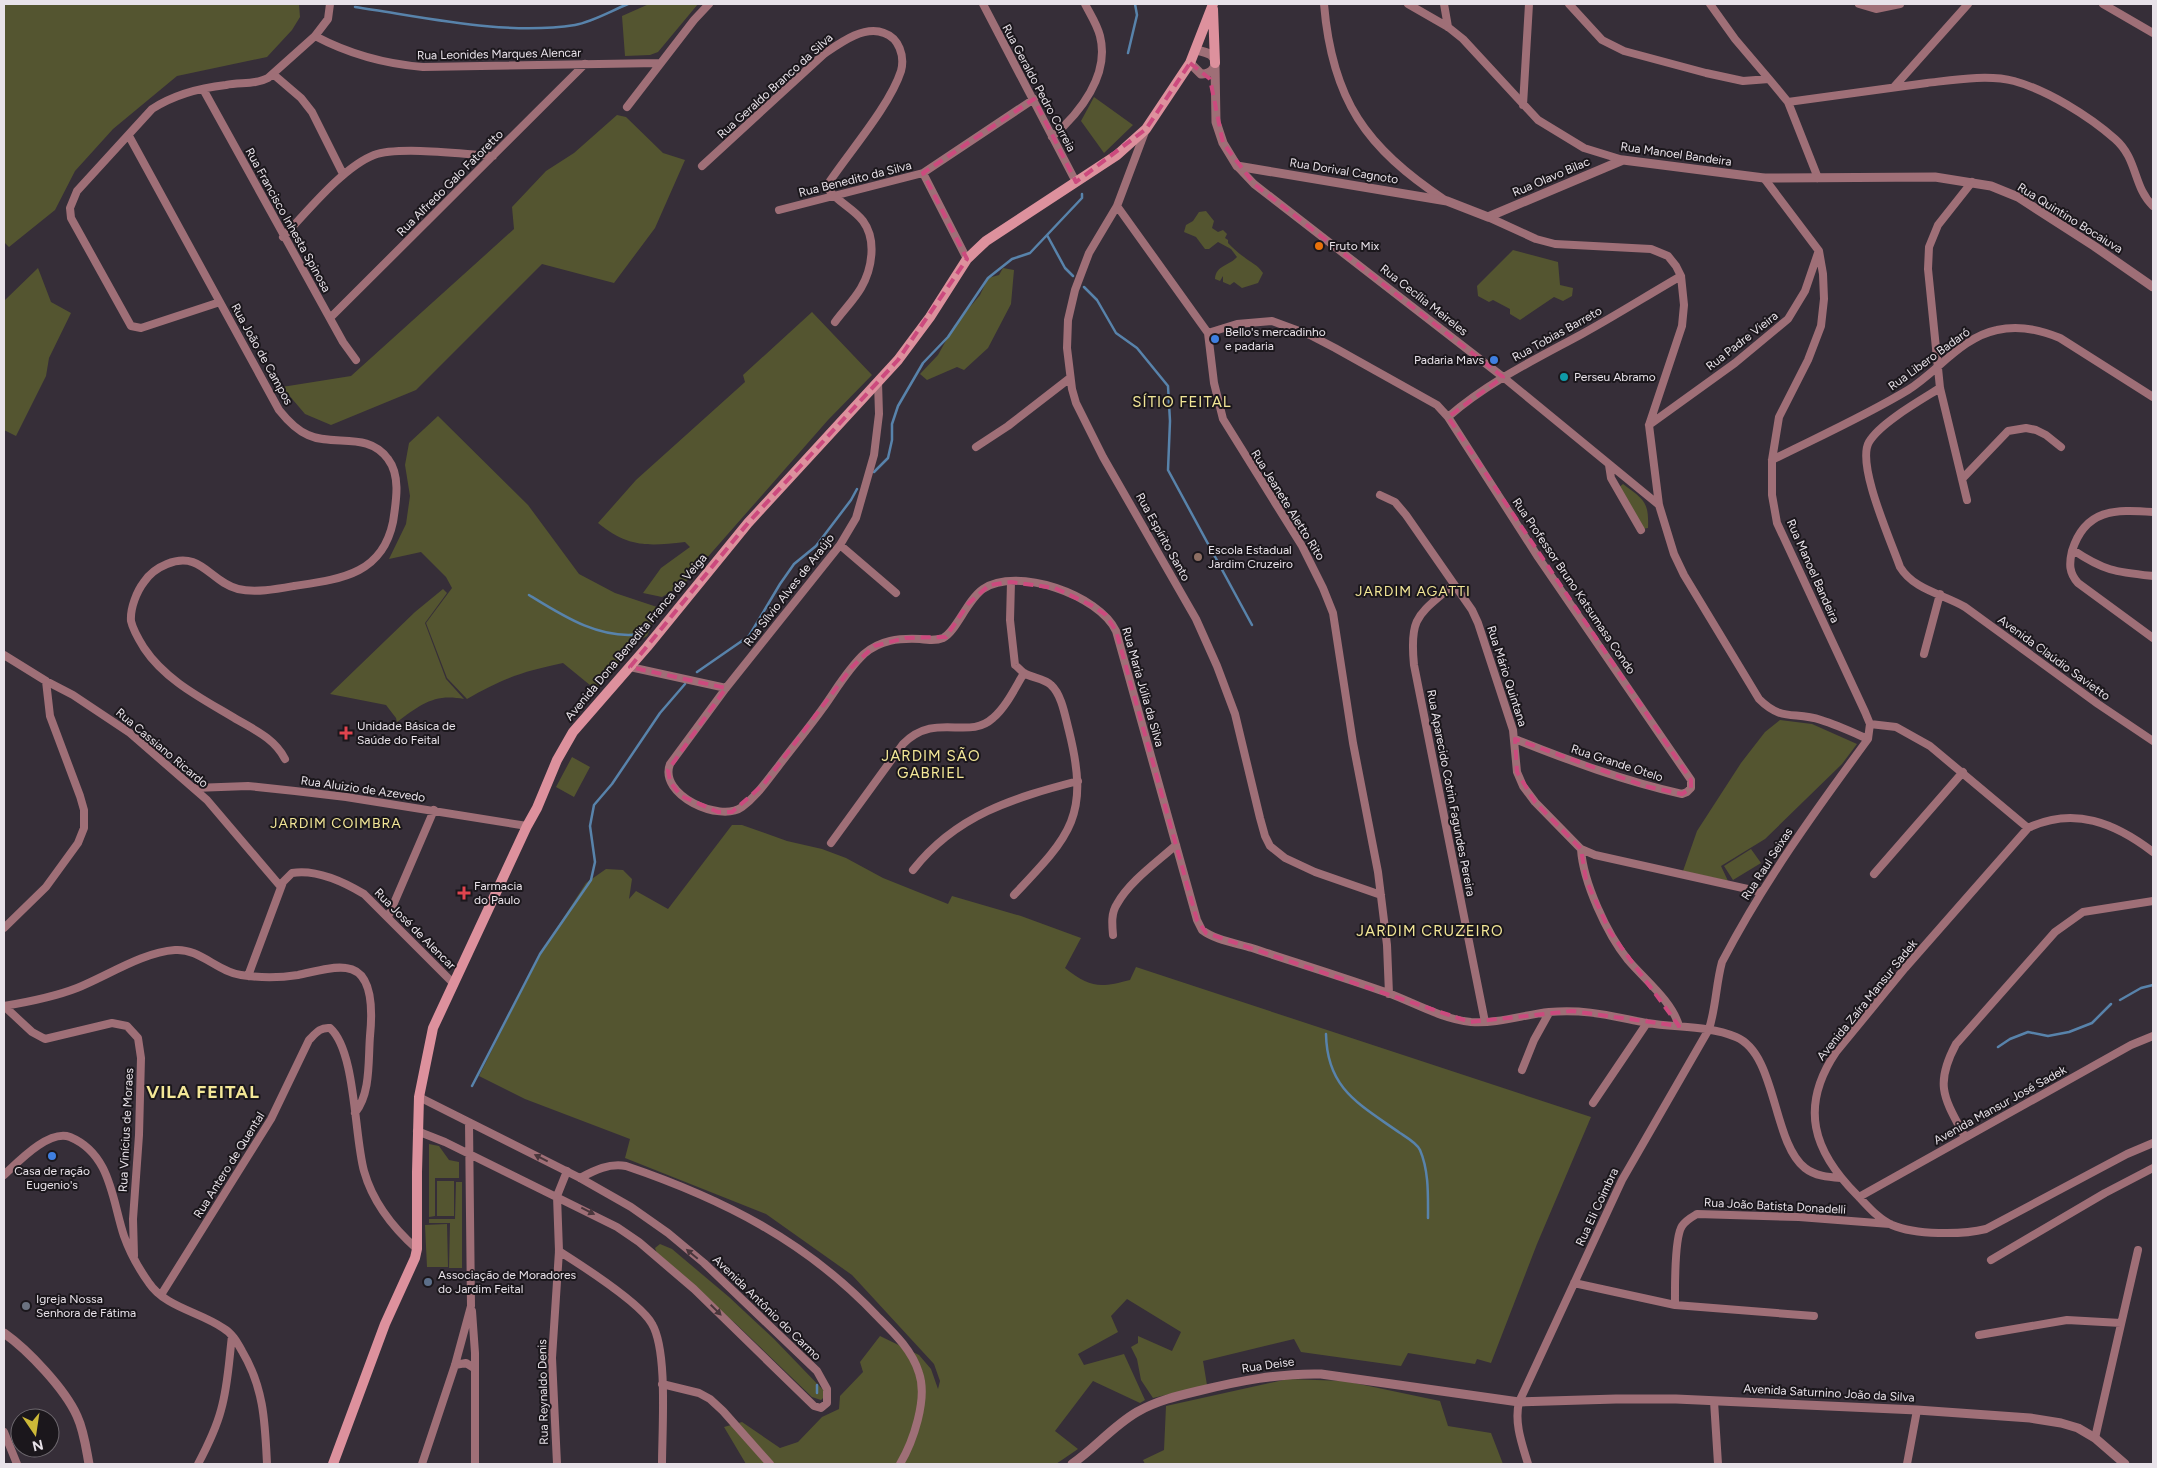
<svg xmlns="http://www.w3.org/2000/svg" width="2157" height="1468" font-family="Figtree,sans-serif">
<rect width="100%" height="100%" fill="#362e38"/>
<!-- green -->
<path fill="#545530" d="M4 4H299L300 17 292 30 267 57 177 76 113 129 75 171 55 210 9 247 4 242Z
M649 4H698L658 52 650 55 625 56 622 16Z
M1094 97 1133 125 1104 153 1081 121Z
M617 115 626 117 663 153 685 160 655 228 614 283 542 264 416 390 331 425 305 414 282 387 351 376 514 229 512 207 546 171 574 153Z
M1206 211 1214 221 1212 228 1218 232 1223 230 1227 234 1225 238 1228 240V243C1233 248 1238 253 1244 257 1251 263 1257 264 1263 273L1258 283 1242 288 1234 282 1230 285 1223 282V276L1220 281 1215 279C1216 265 1229 266 1237 257L1231 249 1218 242 1209 249H1205L1196 237 1184 232 1186 225 1193 221 1199 212Z
M1513 250 1558 262 1560 285 1573 288 1572 296 1563 301 1554 297 1520 320 1510 314V309L1493 300 1489 302 1478 296 1477 286Z
M38 268 51 302 71 313 49 358 46 376 16 436 4 430V301Z
M1003 268 1014 270 1011 304 988 348 964 370 957 367 927 380 920 374 938 355 954 326 980 295 988 278 999 275Z
M812 312 872 375 828 420 684 584 662 597 643 593 661 568 690 547 685 542C648 546 629 548 598 523L636 480 745 382 743 375Z
M438 416 528 505 579 574 615 593 660 608 647 636 635 643 596 690 563 663C524 671 501 679 467 699L447 678 426 623 452 588 446 577 421 552 389 559 406 524 410 496 405 465 409 443Z
M1623 484C1644 500 1649 501 1648 528L1642 529 1618 488Z
M443 589 447 593 425 623 446 679 464 699C434 693 420 705 397 722L396 718 386 705 330 694 415 612Z
M1780 720 1812 724 1857 744 1842 764 1765 839 1721 866 1728 881 1683 871 1697 831 1741 763 1765 732Z
M572 757 590 767 574 797 556 787Z
M732 825H742L787 841 822 849 846 858 883 878 948 904 952 896 1021 916 1081 938 1065 968C1090 988 1100 988 1130 980L1136 967 1591 1117 1537 1244 1491 1363 1477 1359 1475 1364 1408 1353 1401 1366 1301 1352 1294 1339 1203 1361 1207 1385 1153 1398 1141 1380 1137 1359 1131 1347 1138 1343V1336L1172 1351 1181 1332 1127 1299 1111 1316 1118 1332 1078 1354 1084 1365 1124 1354 1145 1400 1140 1403 1093 1381 1055 1431 1078 1449 1056 1464H746L724 1427 742 1422 780 1448 798 1442 822 1417 839 1409 840 1396 863 1372 860 1362 880 1336 919 1355 931 1369 938 1389 940 1381 934 1364 852 1275 766 1214 625 1158 630 1139 525 1099 479 1076 540 954 586 883 606 869 623 870 632 879 629 899 636 891 668 909Z
M1751 849 1761 863 1733 880 1724 866Z
M429 1144 439 1146 449 1160 459 1162V1178H435V1216L429 1217Z
M437 1181H454V1216H437Z
M456 1182H462V1268H449L450 1223H429V1219H455Z
M447 1224 448 1267H427L425 1225Z
M660 1244 672 1249 729 1297 774 1339 827 1394 821 1400 812 1397 735 1323 659 1259 655 1248Z
M1288 1379 1345 1381 1440 1401 1448 1426 1491 1433 1503 1464H1145L1143 1460 1164 1450 1166 1406Z"/>
<g fill="none" stroke-linecap="round" stroke-linejoin="round">
<!-- stream -->
<path stroke="#5883ab" stroke-width="2.5" d="M355 7C424 17 505 36 575 25 592 22 611 11 628 4
M1128 53 1137 15 1135 4
M1047 235 1065 268 1073 276
M1084 287 1097 300 1116 333 1137 348 1168 386 1170 421 1168 470 1252 625
M874 472 888 458 892 440V424L898 406 923 363 948 337 988 278 1012 259 1030 253 1082 198V194
M529 595C563 616 600 640 641 634
M697 672 749 636 780 584 794 564 816 546 851 500 857 489
M2120 1000 2141 988 2153 985
M1326 1034C1327 1089 1359 1104 1400 1133 1406 1137 1417 1143 1420 1150 1429 1171 1428 1195 1428 1218
M1998 1047 2010 1039 2028 1032 2048 1036 2069 1032 2092 1023 2111 1004
M472 1086 540 954 591 880 595 862 590 826 594 805 612 784 660 713 685 684
M817 1385V1393"/>
<!-- minor -->
<path stroke="#9f6f77" stroke-width="8" d="M983 4 1076 182
M1324 4C1332 100 1366 148 1445 200
M1408 4 1448 27 1463 39 1538 120 1584 148 1623 160
M1444 4 1448 27
M1569 4 1602 40 1624 51 1706 73 1743 81 1769 79 1788 102C1834 96 1881 89 1927 83 1953 80 1988 74 2014 81 2047 90 2089 116 2115 139 2138 159 2133 187 2153 206
M1710 4 1735 39 1769 79
M1859 4 1876 9 1900 4
M2103 4 2153 33
M315 36C347 53 386 64 423 67L659 63
M273 74 301 98 312 112 343 174
M1894 87 1968 4
M203 89 343 342 356 360
M1788 102 1818 178
M1523 105 1529 4
M627 107 694 20 709 4
M1146 129 1117 206 1089 253 1075 290 1068 320 1067 348 1072 389 1076 403 1103 457 1196 619 1217 666 1235 714 1260 818 1265 836 1270 846 1285 858 1315 872 1381 895
M129 136 279 410C287 420 296 430 308 435 334 447 368 431 388 459 401 476 396 502 393 522 382 575 340 579 294 586 277 589 255 593 238 589 210 582 201 550 167 564 157 568 150 573 144 582 137 591 130 608 131 621 133 630 139 640 144 648 166 681 203 699 236 719 255 730 275 739 285 759
M1052 137C1080 113 1110 75 1100 36 1097 24 1090 14 1085 4
M702 166 824 54C840 43 864 25 884 33 899 38 905 56 901 71 890 105 851 150 830 181L829 190C838 202 854 209 863 221 877 240 872 269 861 288 854 300 843 311 835 322
M1237 166 1254 184 1503 377 1659 505
M923 173 967 259
M1117 206 1208 333 1214 383 1223 419 1302 546 1323 588 1333 613 1353 743 1378 872 1387 945 1389 994
M779 210 923 173 1034 99
M1488 217 1536 239 1555 244 1651 249 1668 256 1676 266 1681 276 1684 305 1682 326 1649 425 1659 505 1674 554 1684 575 1759 699C1782 722 1794 711 1821 720 1837 725 1852 732 1868 739
M283 237C307 212 343 167 374 155 398 146 465 154 493 156
M220 302 141 328 131 326 71 218 70 208 77 191 152 109C175 94 199 88 226 85 240 82 255 85 268 78L315 36 328 19 330 4
M330 318 585 64
M1208 333 1237 324 1272 321 1310 335 1335 348 1437 405 1448 417 1538 557 1691 780V788L1687 792 1682 794C1624 781 1570 761 1515 739
M878 382 879 414 874 455 856 518 840 545 726 688 670 764C658 795 720 823 742 807 756 797 766 782 777 768 792 748 808 729 823 708 836 690 847 670 864 654 880 640 899 638 920 639 928 640 936 641 943 638 956 632 967 600 983 589 1017 566 1099 595 1116 631L1197 920 1202 930C1215 940 1236 943 1252 948 1297 963 1343 977 1388 993 1415 1003 1442 1019 1471 1022 1497 1024 1523 1015 1549 1012 1588 1009 1610 1016 1647 1023 1677 1028 1707 1025 1736 1037 1777 1054 1772 1142 1805 1168 1815 1176 1828 1177 1841 1178
M1940 388C1921 400 1880 423 1869 442 1856 464 1891 541 1900 567 1914 590 1943 594 1965 607L2098 704 2153 741
M1448 417C1488 382 1536 359 1582 334 1615 316 1648 295 1681 276
M1649 425 1735 363 1788 319 1805 291 1818 253
M976 447 1008 426 1070 378
M1772 460C1818 437 1865 416 1908 390 1938 371 1962 337 1997 330 2018 325 2041 330 2060 338L2153 397
M1609 465 1611 478 1641 530
M1962 479 2008 431 2026 428 2036 430 2046 435 2061 447
M1380 495 1395 502 1406 515 1472 610 1478 623 1513 730 1517 772 1523 786 1535 802 1581 849C1583 882 1607 934 1628 960 1645 980 1672 1001 1679 1026
M1967 500 1940 388 1928 269 1929 247 1938 225 1972 182
M2153 512C2115 509 2085 509 2072 551 2069 564 2069 573 2078 583L2153 638
M840 545 896 593
M2073 550C2104 571 2116 572 2153 576
M1011 582 1010 620 1015 665C1018 667 1021 671 1024 673 1032 678 1044 678 1051 685 1062 695 1065 716 1069 731 1090 816 1071 835 1014 895
M1454 584C1419 615 1409 615 1414 665L1485 1022
M1924 654 1940 594
M4 655 46 681 73 695 130 733 207 800 281 887
M630 667 726 688
M1870 724 1896 727 1930 746 2028 828
M194 788 248 786 295 791 346 797 527 826
M831 843 903 744C936 711 968 741 993 718 1006 707 1015 688 1024 673
M1581 849 1595 855 1761 892
M2153 852C2115 823 2074 806 2028 828L1905 968 1836 1052C1799 1107 1813 1151 1857 1195 1867 1205 1878 1219 1892 1225 1915 1235 1962 1235 1986 1229L2127 1154 2153 1143
M913 870C956 815 1013 798 1078 781
M1874 874 1963 772
M388 917 434 810
M4 928 46 887 78 843 84 828V810L80 796 50 716 46 681
M1113 935C1112 924 1111 913 1117 904 1130 881 1156 863 1176 845
M248 976 283 882 292 873C316 869 344 882 364 894L453 983
M4 1006C28 1002 54 997 77 988 107 976 143 952 175 950 199 948 218 972 241 975 260 978 279 978 298 975 313 972 331 966 346 968 375 971 372 1016 370 1036 368 1061 371 1093 355 1113
M4 1006 32 1032 45 1039 112 1023 127 1026 138 1038 141 1058 139 1135 133 1219 134 1256
M1522 1070 1534 1040 1549 1013
M1593 1103 1647 1023
M417 1131 445 1142 617 1227 639 1242 694 1289 814 1406 821 1408 827 1403V1389L817 1371 704 1263 668 1233 631 1207 580 1178 419 1097
M1965 1137C1944 1098 1934 1085 1956 1044L2055 932 2083 912 2153 901
M4 1175C18 1162 49 1129 70 1137 111 1154 112 1200 124 1236 130 1253 139 1269 149 1283 165 1307 200 1312 223 1328 232 1333 237 1342 242 1351 264 1388 265 1422 267 1464
M580 1178C595 1170 609 1163 626 1166 723 1199 806 1241 877 1316 894 1333 912 1350 919 1373 928 1399 913 1442 900 1464
M1859 1197 2131 1045 2153 1036
M559 1251C581 1265 641 1303 652 1324 668 1351 662 1430 662 1464
M1991 1260 2105 1193 2153 1168
M1574 1283 1675 1305 1814 1316
M161 1295 271 1119 309 1040C316 1033 320 1027 330 1028 356 1051 354 1135 364 1171 373 1203 392 1227 417 1249
M1675 1305C1675 1289 1674 1238 1682 1226 1686 1220 1692 1217 1697 1214L1799 1217 1890 1224
M472 1311 475 1353V1464
M1979 1335 2067 1320 2121 1323
M455 1365 466 1363 474 1368
M662 1384 699 1393 710 1399 723 1411 770 1464
M1714 1401 1718 1464
M4 1432 17 1464
M2095 1438 2138 1250
M198 1464C207 1447 216 1429 221 1410 228 1386 229 1360 232 1336
M422 1464 455 1365 471 1306 469 1123
M557 1464 552 1358 559 1251 557 1196 567 1171
M1528 1464C1522 1444 1514 1423 1519 1402L1622 1180 1709 1029C1716 1007 1716 984 1722 962 1763 883 1815 811 1868 739L1870 724 1865 712 1777 523 1772 495V460L1779 417 1808 360 1821 326 1824 299 1823 274 1819 251 1764 178
M1907 1464 1917 1410"/>
<!-- tertiary -->
<path stroke="#9f6f77" stroke-width="9" d="M1190 63 1201 74C1211 75 1221 64 1211 55 1207 52 1201 51 1196 50
M1215 66 1216 122 1223 143 1237 166 1447 201 1488 217 1623 160 1764 178 1935 177 1991 186 2018 197 2094 246 2153 287
M4 1333C28 1350 65 1389 77 1416 84 1431 86 1448 89 1464
M1072 1464C1095 1448 1113 1426 1137 1412 1156 1401 1177 1396 1198 1391 1239 1381 1279 1373 1321 1374L1519 1402 1616 1399H1676L1917 1410 2030 1418 2061 1423 2078 1428 2095 1438 2125 1464"/>
<!-- secondary -->
<path stroke="#dd919d" stroke-width="10" d="M1213 9 1215 63
M333 1464 385 1324 415 1258 417 1249V1172L419 1097 433 1028 527 826 537 808 557 760 573 732 647 647 748 523 898 360 930 317 967 259 986 241 1117 155 1146 129 1190 63 1213 4"/>
</g>
<!-- one-way arrows -->
<defs><path id="oneway-solid" d="M-6-.8H1V-3.2L6.5 0L1 3.2V.8H-6Z" transform="scale(1.25)"/></defs>
<g fill="#49363c">
<use href="#oneway-solid" transform="translate(541 1158) rotate(-153)"/>
<use href="#oneway-solid" transform="translate(588 1211) rotate(27)"/>
<use href="#oneway-solid" transform="translate(692 1254) rotate(-140)"/>
<use href="#oneway-solid" transform="translate(716 1310) rotate(45)"/>
</g>
<!-- marked area -->
<path fill="none" stroke="#cc4a7e" stroke-width="4" stroke-dasharray="10 6" stroke-linejoin="round" d="M1190 63 1210 79 1223 143 1254 184 1503 377 1448 417 1691 780V788L1682 794 1645 786 1515 739 1517 772 1535 802 1581 849 1586 880 1610 932 1679 1026 1572 1011 1470 1022 1206 933 1197 920 1116 631 1106 615 1091 605 1055 588 1011 582 989 585 968 604 946 637 905 638 874 646 852 667 764 784 732 812H718L681 796 670 782 668 770 726 688 630 667 748 523 898 360 967 259 923 173 1034 99 1076 182 1146 129Z"/>
<!-- markers -->
<circle fill="#e8710a" stroke="#1b171c" stroke-width="2" cx="1319" cy="246" r="5"/>
<g fill="#3f7fe0" stroke="#1b171c" stroke-width="2">
<circle cx="1215" cy="339" r="5"/>
<circle cx="1494" cy="360" r="5"/>
<circle cx="52" cy="1156" r="5"/>
</g>
<circle fill="#0f9aa8" stroke="#1b171c" stroke-width="2" cx="1564" cy="377" r="5"/>
<circle fill="#8d6e63" stroke="#1b171c" stroke-width="2" cx="1198" cy="557" r="5"/>
<g fill="#e0444e" stroke="#1b171c" stroke-width="2">
<path d="M343.5 725.5h5v5h5v5h-5v5h-5v-5h-5v-5h5z"/>
<path d="M461.5 885.5h5v5h5v5h-5v5h-5v-5h-5v-5h5z"/>
</g>
<circle fill="#5c6f8a" stroke="#1b171c" stroke-width="2" cx="428" cy="1282" r="5"/>
<circle fill="#6b7280" stroke="#1b171c" stroke-width="2" cx="26" cy="1306" r="5"/>
<g text-anchor="middle" stroke-width="4" stroke-linejoin="round" paint-order="stroke">
<!-- street labels -->
<g font-size="12" fill="#e8e2e9" stroke="#1b171c">
<text transform="translate(499 54) rotate(-1)" y="4">Rua Leonides Marques Alencar</text>
<text transform="translate(775 86) rotate(-42)" y="4">Rua Geraldo Branco da Silva</text>
<text transform="translate(1039 88) rotate(62)" y="4">Rua Geraldo Pedro Correia</text>
<text transform="translate(1676 154) rotate(8)" y="4">Rua Manoel Bandeira</text>
<text transform="translate(1344 171) rotate(9)" y="4">Rua Dorival Cagnoto</text>
<text transform="translate(1551 177) rotate(-23)" y="4">Rua Olavo Bilac</text>
<text transform="translate(855 179) rotate(-14)" y="4">Rua Benedito da Silva</text>
<text transform="translate(450 183) rotate(-45)" y="4">Rua Alfredo Galo Fatoretto</text>
<text transform="translate(2070 218) rotate(32)" y="4">Rua Quintino Bocaiuva</text>
<text transform="translate(288 220) rotate(61)" y="4">Rua Francisco Inhesta Spinosa</text>
<text transform="translate(1424 300) rotate(38)" y="4">Rua Cecília Meireles</text>
<text transform="translate(1557 334) rotate(-29)" y="4">Rua Tobias Barreto</text>
<text transform="translate(1742 341) rotate(-38)" y="4">Rua Padre Vieira</text>
<text transform="translate(262 354) rotate(61)" y="4">Rua João de Campos</text>
<text transform="translate(1929 359) rotate(-36)" y="4">Rua Libero Badaró</text>
<text transform="translate(1288 505) rotate(58)" y="4">Rua Jeanete Aletto Rito</text>
<text transform="translate(1163 537) rotate(61)" y="4">Rua Espírito Santo</text>
<text transform="translate(1813 571) rotate(66)" y="4">Rua Manoel Bandeira</text>
<text transform="translate(1574 586) rotate(56)" y="4">Rua Professor Bruno Katsumasa Condo</text>
<text transform="translate(789 590) rotate(-52)" y="4">Rua Sílvio Alves de Araújo</text>
<text transform="translate(636 637) rotate(-50)" y="4">Avenida Dona Benedita Franca da Veiga</text>
<text transform="translate(2054 658) rotate(36)" y="4">Avenida Claúdio Savietto</text>
<text transform="translate(1507 676) rotate(72)" y="4">Rua Mário Quintana</text>
<text transform="translate(1143 687) rotate(74)" y="4">Rua Maria Júlia da Silva</text>
<text transform="translate(162 748) rotate(40)" y="4">Rua Cassiano Ricardo</text>
<text transform="translate(1617 763) rotate(18)" y="4">Rua Grande Otelo</text>
<text transform="translate(363 789) rotate(8)" y="4">Rua Aluizio de Azevedo</text>
<text transform="translate(1451 793) rotate(79)" y="4">Rua Aparecido Cotrin Fagundes Pereira</text>
<text transform="translate(1767 864) rotate(-57)" y="4">Rua Raul Seixas</text>
<text transform="translate(415 929) rotate(45)" y="4">Rua José de Alencar</text>
<text transform="translate(1867 1000) rotate(-51)" y="4">Avenida Zaíra Mansur Sadek</text>
<text transform="translate(2000 1105) rotate(-29)" y="4">Avenida Mansur José Sadek</text>
<text transform="translate(126 1130) rotate(-87)" y="4">Rua Vinícius de Moraes</text>
<text transform="translate(229 1165) rotate(-58)" y="4">Rua Antero de Quental</text>
<text transform="translate(1775 1206) rotate(3)" y="4">Rua João Batista Donadelli</text>
<text transform="translate(1597 1207) rotate(-65)" y="4">Rua Eli Coimbra</text>
<text transform="translate(767 1308) rotate(44)" y="4">Avenida Antônio do Carmo</text>
<text transform="translate(1268 1365) rotate(-8)" y="4">Rua Deise</text>
<text transform="translate(543 1392) rotate(-91)" y="4">Rua Reynaldo Denis</text>
<text transform="translate(1829 1393) rotate(3)" y="4">Avenida Saturnino João da Silva</text>
</g>
<!-- poi labels -->
<g font-size="12" fill="#e8e2e9" stroke="#1b171c" text-anchor="start">
<text x="1329" y="250">Fruto Mix</text>
<text x="1225" y="336">Bello's mercadinho<tspan x="1225" dy="14">e padaria</tspan></text>
<text x="1484" y="364" text-anchor="end">Padaria Mavs</text>
<text x="1574" y="381">Perseu Abramo</text>
<text x="1208" y="554">Escola Estadual<tspan x="1208" dy="14">Jardim Cruzeiro</tspan></text>
<text x="357" y="730">Unidade Básica de<tspan x="357" dy="14">Saúde do Feital</tspan></text>
<text x="474" y="890">Farmacia<tspan x="474" dy="14">do Paulo</tspan></text>
<text x="52" y="1175" text-anchor="middle">Casa de ração<tspan x="52" dy="14">Eugenio's</tspan></text>
<text x="438" y="1279">Associação de Moradores<tspan x="438" dy="14">do Jardim Feital</tspan></text>
<text x="36" y="1303">Igreja Nossa<tspan x="36" dy="14">Senhora de Fátima</tspan></text>
</g>
<!-- neighbourhood labels -->
<g font-size="14" letter-spacing="1" fill="#f3e797" stroke="#1b171c">
<text x="1413" y="596">JARDIM AGATTI</text>
<text x="336" y="828">JARDIM COIMBRA</text>
</g>
<!-- quarter labels -->
<g font-size="15" letter-spacing="1" fill="#f3e797" stroke="#1b171c">
<text x="1182" y="407">SÍTIO FEITAL</text>
<text x="931" y="761">JARDIM SÃO<tspan x="931" dy="17">GABRIEL</tspan></text>
<text x="1430" y="936">JARDIM CRUZEIRO</text>
</g>
<!-- district labels -->
<g font-size="18" font-weight="bold" letter-spacing="1" fill="#f3e797" stroke="#1b171c">
<text x="203" y="1098">VILA FEITAL</text>
</g>
</g>
<!-- border -->
<rect width="2157" height="1468" fill="none" stroke="#e8e2e9" stroke-width="10"/>
<!-- north arrow -->
<g transform="translate(35 1433) rotate(167)"><circle r="24" fill="#1b171c" stroke="#6d686e"/>
<path d="M0-4L9 19L0 12L-9 19Z" fill="#cdb938"/>
<text y="-8" font-size="14" font-weight="bold" text-anchor="middle" fill="#e8e2e9">N</text>
</g>
</svg>
